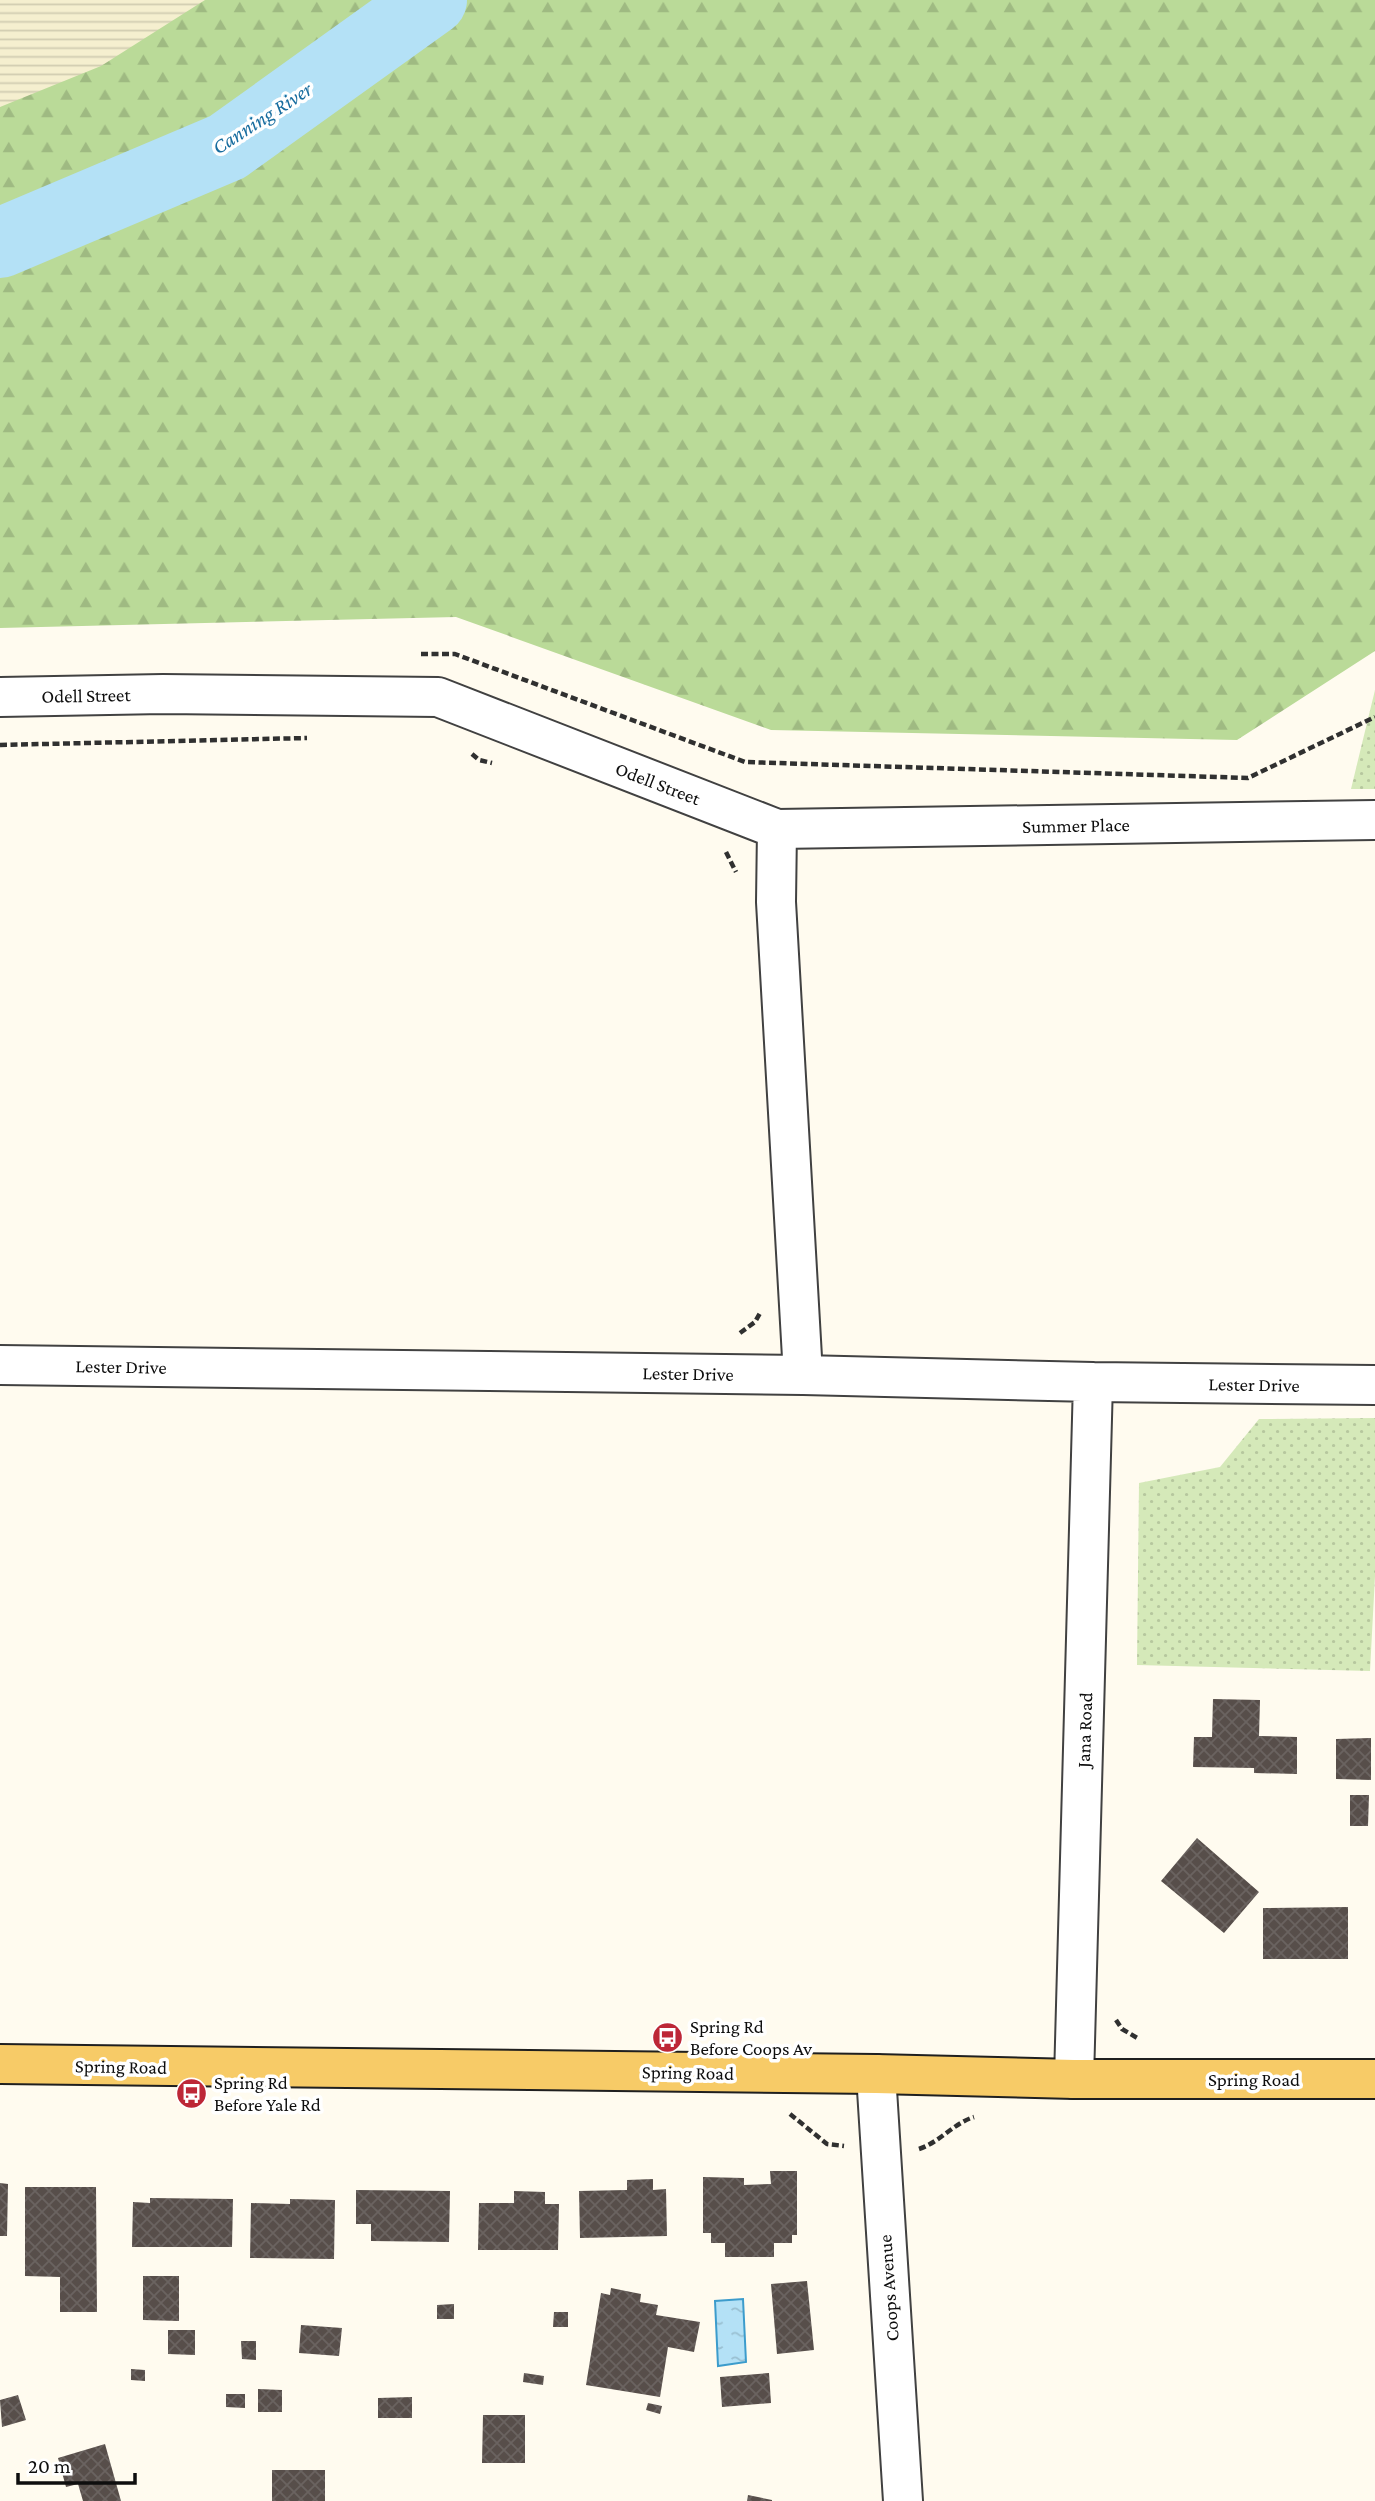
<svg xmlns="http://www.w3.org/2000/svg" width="1375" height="2501" font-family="'Crimson Pro',serif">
<defs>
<pattern id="farmland-rules" width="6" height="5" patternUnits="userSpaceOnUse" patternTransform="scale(1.75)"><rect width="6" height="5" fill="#f5efcf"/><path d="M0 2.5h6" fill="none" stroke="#d1ccb1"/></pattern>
<pattern id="green-dots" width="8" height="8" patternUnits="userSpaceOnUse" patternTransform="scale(1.75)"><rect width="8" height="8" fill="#d5e9b9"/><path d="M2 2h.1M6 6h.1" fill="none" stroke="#b6c79e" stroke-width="1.8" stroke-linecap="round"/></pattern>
<pattern id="forest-firs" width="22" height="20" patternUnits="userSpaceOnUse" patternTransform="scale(1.75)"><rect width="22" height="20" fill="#bada98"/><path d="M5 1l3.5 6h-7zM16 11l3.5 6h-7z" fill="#9fba82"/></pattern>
<pattern id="water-ripples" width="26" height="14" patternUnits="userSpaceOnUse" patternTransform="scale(1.75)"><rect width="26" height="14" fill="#b4e1f6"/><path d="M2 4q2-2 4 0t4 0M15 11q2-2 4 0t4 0" fill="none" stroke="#9ac0d2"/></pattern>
<pattern id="building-cross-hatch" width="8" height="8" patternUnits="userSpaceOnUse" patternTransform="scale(1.75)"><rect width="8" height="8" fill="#574e4a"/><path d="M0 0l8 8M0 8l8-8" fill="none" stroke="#6a6360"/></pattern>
</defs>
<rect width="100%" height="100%" fill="#fffbef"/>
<!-- farmland -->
<path fill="url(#farmland-rules)" d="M0 0H284L0 168Z"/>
<!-- green -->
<path fill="url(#green-dots)" d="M1375 690V789H1351Z
M1375 1418V1576L1370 1671 1137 1665 1139 1483 1220 1467 1259 1419Z"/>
<!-- forest -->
<path fill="url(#forest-firs)" d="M205 0H1375V651L1237 740 771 730 456 617 0 628V107L101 66Z"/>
<!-- water -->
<path fill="url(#water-ripples)" stroke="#3c9ccc" stroke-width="2" d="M743 2299 746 2362 718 2366 715 2301Z"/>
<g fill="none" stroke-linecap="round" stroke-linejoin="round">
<!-- river -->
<path stroke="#b4e1f6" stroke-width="70" d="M0 243 227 147 432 0"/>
</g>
<!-- building -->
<path fill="url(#building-cross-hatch)" d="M1213 1699 1260 1700 1259 1736 1297 1737V1774L1254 1773V1768L1193 1767 1194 1737H1212Z
M1371 1738V1780L1336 1779V1739Z
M1350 1795H1369L1368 1826H1350Z
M1197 1838 1259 1892 1224 1933 1161 1881Z
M1348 1907V1959H1263V1908Z
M770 2171H797V2235H792V2243H774V2257H725V2243H711V2233H703V2177L744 2178V2185L771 2184Z
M653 2179V2190L666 2189 667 2236 580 2238 579 2191 627 2190V2180Z
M0 2183 8 2184 7 2236H0Z
M25 2187H96L97 2312H60V2277L25 2276Z
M356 2190 450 2191 449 2242 371 2241V2224H356Z
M514 2191 545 2192V2204H559L558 2250H478L479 2203H514Z
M150 2198 233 2199 232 2247H132L133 2202 150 2203Z
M290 2199 335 2200 334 2259 250 2258 251 2203 290 2204Z
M143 2276H179V2321L143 2320Z
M807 2281 814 2350 777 2354 771 2284Z
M611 2288 641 2294 640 2302 658 2305 656 2315 700 2322 694 2352 668 2347 660 2397 586 2385 601 2293 610 2295Z
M454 2304V2319H437V2305Z
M554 2312H568V2327H553Z
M301 2325 342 2328 339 2356 299 2353Z
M168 2330H195V2355L168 2354Z
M241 2341H256V2360L242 2359Z
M131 2369 145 2370V2381L131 2380Z
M524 2373 544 2376 543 2385 523 2382Z
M769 2373 771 2403 722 2407 720 2377Z
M258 2389 282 2390V2412H258Z
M226 2394H245V2408L226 2407Z
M18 2395 26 2420 2 2427 0 2400Z
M412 2397V2418H378V2398Z
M648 2403 662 2406 660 2414 646 2410Z
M483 2415H525V2463H482Z
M105 2444 121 2501H83L78 2484 66 2487 58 2458Z
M272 2470H325V2501H272Z
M748 2495 772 2500V2501H747Z"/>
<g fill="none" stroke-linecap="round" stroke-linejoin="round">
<defs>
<path id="minor" d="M0 697 163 694 438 697 777 829 776 902 803 1375
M777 829 1375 820
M0 1365 803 1375 1093 1382 1375 1385
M876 2074 903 2501
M1074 2079 1093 1382"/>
<path id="primary" d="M0 2064 876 2074 1074 2079H1375"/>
</defs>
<!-- minor casing -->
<use href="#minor" stroke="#414141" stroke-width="42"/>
<!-- primary casing -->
<use href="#primary" stroke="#1f1f1f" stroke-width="42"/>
<!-- path -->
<path stroke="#303030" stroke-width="4.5" stroke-dasharray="7 3.5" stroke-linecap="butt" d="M421 654H455L745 762 1248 778 1375 717
M0 745 307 738
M472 754 479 760 492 763
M726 852 736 872
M740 1333 755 1322 760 1313
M1116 2020 1122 2029 1139 2039
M790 2114 827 2144 844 2146
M919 2149C940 2142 954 2123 974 2117"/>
<!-- minor -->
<use href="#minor" stroke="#fff" stroke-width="38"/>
<!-- primary -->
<use href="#primary" stroke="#f7cb67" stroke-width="38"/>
</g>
<!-- icons -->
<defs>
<symbol id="bus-disc" viewBox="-11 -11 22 22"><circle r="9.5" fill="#bd2737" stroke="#fff"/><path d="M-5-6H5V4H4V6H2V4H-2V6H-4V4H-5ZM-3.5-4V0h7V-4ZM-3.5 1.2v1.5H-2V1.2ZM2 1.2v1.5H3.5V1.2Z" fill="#fff"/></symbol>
</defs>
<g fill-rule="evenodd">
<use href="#bus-disc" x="650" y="2020" width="35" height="35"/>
<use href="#bus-disc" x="174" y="2076" width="35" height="35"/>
</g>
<g text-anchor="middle" stroke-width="7" stroke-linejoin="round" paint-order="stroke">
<!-- street labels -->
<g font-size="19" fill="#0e0e0e" stroke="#fff">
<text transform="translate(86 695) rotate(-1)" y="7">Odell Street</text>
<text transform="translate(658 783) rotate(21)" y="7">Odell Street</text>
<text transform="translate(1076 825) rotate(-1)" y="7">Summer Place</text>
<text transform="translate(121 1366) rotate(1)" y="7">Lester Drive</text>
<text transform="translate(688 1373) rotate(1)" y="7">Lester Drive</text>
<text transform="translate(1254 1384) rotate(1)" y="7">Lester Drive</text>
<text transform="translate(1084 1730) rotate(-88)" y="7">Jana Road</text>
<text transform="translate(121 2066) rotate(1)" y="7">Spring Road</text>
<text transform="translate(688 2072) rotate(1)" y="7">Spring Road</text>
<text x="1254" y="2086">Spring Road</text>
<text transform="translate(888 2288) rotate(-94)" y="7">Coops Avenue</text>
</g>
<!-- poi labels -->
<g font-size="19" fill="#0e0e0e" stroke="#fff" text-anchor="start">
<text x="690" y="2033">Spring Rd<tspan x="690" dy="22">Before Coops Av</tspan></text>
<text x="214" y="2089">Spring Rd<tspan x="214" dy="22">Before Yale Rd</tspan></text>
</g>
<!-- water labels -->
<g font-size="21" font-style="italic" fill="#186d9f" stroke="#fff">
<text transform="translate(262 118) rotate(-33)" y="7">Canning River</text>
</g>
</g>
<!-- scale -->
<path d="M18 2473v10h117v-10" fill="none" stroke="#0e0e0e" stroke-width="3.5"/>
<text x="28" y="2473" font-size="21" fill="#0e0e0e" stroke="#ffffff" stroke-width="5" paint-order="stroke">20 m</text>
</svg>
